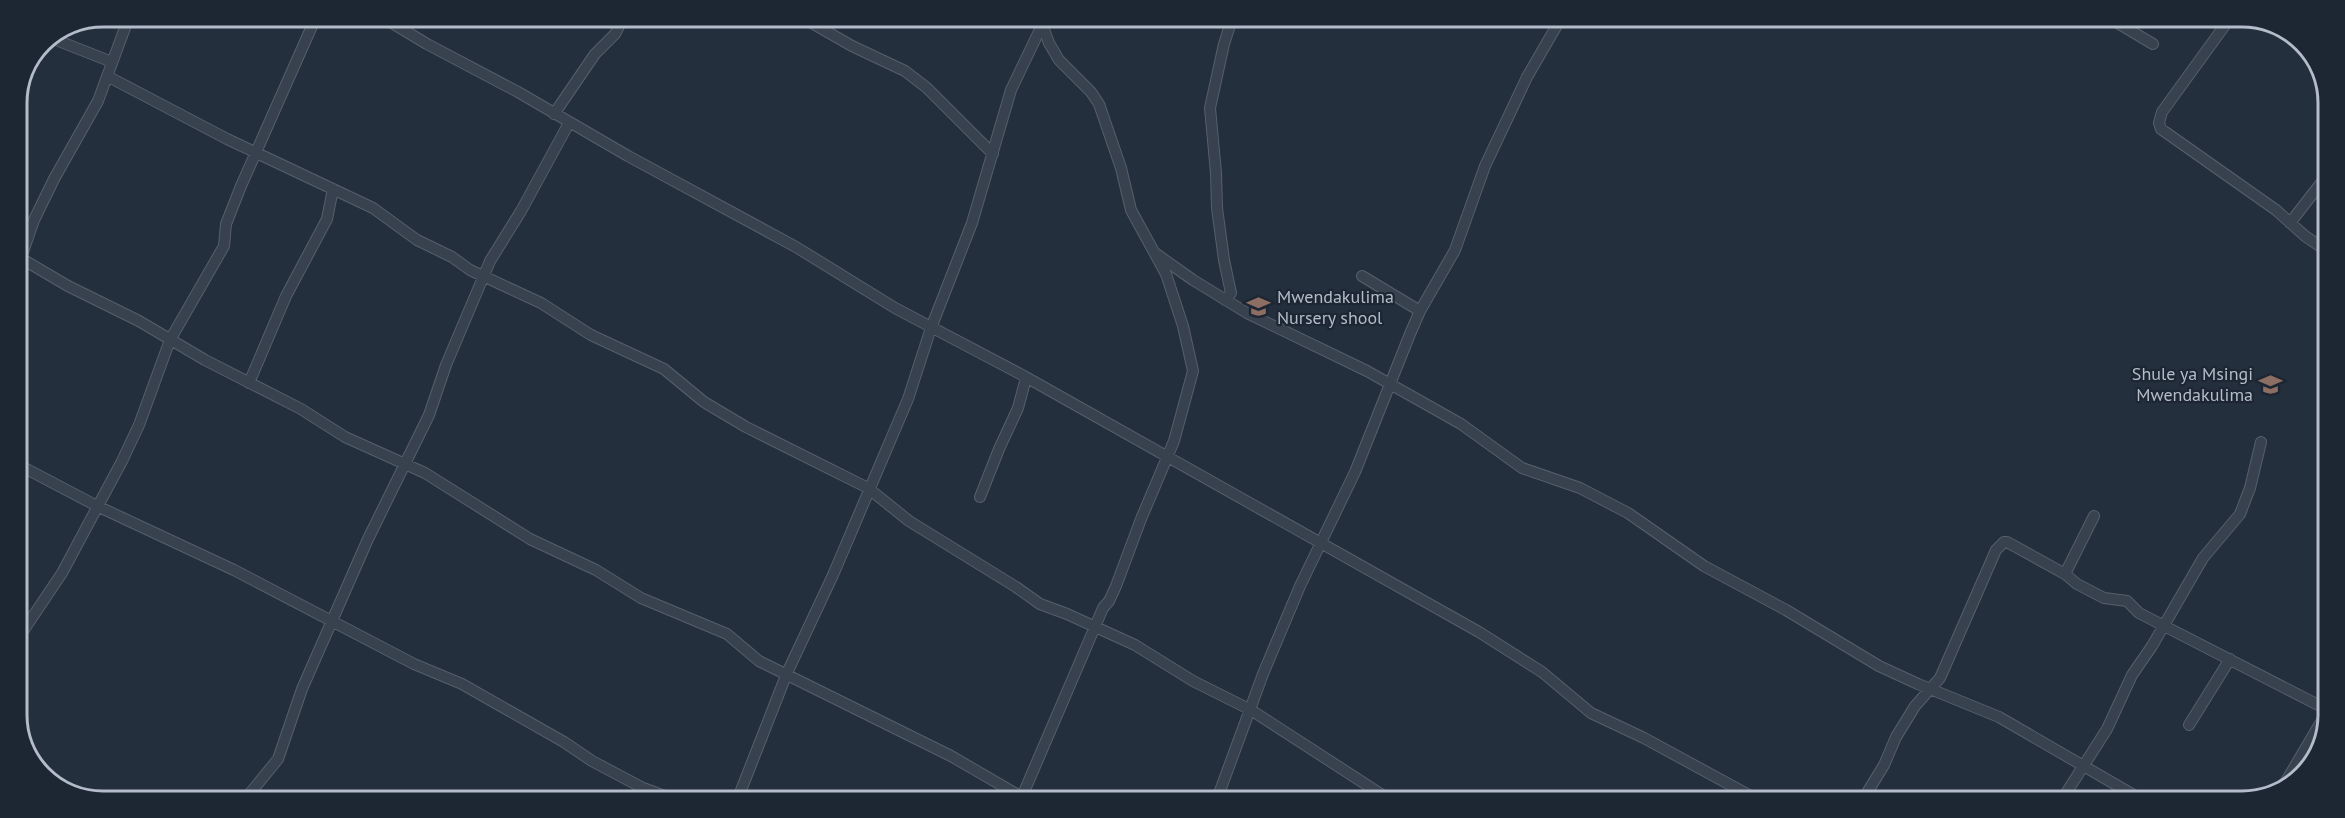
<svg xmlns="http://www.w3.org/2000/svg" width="2345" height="818" font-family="'PT Sans',sans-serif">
<rect width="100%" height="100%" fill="#242f3e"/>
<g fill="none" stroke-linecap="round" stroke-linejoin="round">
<defs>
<path id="minor" d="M382 17 427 44 518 92 628 156 796 247 895 308 1024 376 1479 632 1542 672 1591 713 1644 738 1758 800
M803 18 852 46 905 71 927 88 993 154
M2117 21 2116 22 2153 44
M2228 21 2162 112 2159 123 2161 129 2276 210 2305 236 2327 251
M51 38 112 62
M107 76 227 139 373 208 417 240 452 257 470 270 541 303 591 335 664 369 704 402 746 427 868 488 909 521 1016 587 1040 604 1067 614 1135 645 1193 681 1251 710 1390 800
M554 114 595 54 615 34 623 18
M2290 223 2328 174
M1155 253 1193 280 1247 313 1367 371 1461 424 1522 468 1580 488 1628 513 1704 566 1786 610 1879 666 1918 684 1999 717 2144 801
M17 256 68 286 139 321 205 360 301 409 345 437 425 473 530 539 596 570 641 598 727 634 759 661 951 756 1025 799
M17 269 34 220 54 179 98 101 129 17
M1362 276 1420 311
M1225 300 1231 293 1224 260 1217 208 1216 173 1210 108 1224 44 1232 19
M249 383 286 296 327 219 333 189
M17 464 97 506 234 570 414 664 462 684 564 742 592 761 643 788 670 798
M980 497 999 449 1018 408 1026 378
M2094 516 2065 574 2077 584 2104 598 2127 601 2139 613 2324 708
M17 640 62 573 122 461 139 425 170 340 224 246 226 224 241 186 316 17
M17 713 18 714
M2189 725 2230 659
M2282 788 2324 717
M74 796 78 797
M247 797 278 759 302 689 368 539 429 415 446 365 490 261 521 211 569 123
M738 798 787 673 833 575 908 399 931 328 972 223 1011 90 1044 21
M1021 799 1103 608 1109 601 1116 586 1141 519 1174 441 1193 371 1183 326 1166 274 1131 210 1121 168 1099 104 1091 92 1059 60 1049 43 1042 24
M1217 799 1263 674 1300 586 1355 472 1410 334 1420 311 1455 250 1485 166 1527 77 1560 20
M1862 801 1884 765 1896 737 1915 706 1940 678 1996 550 2004 542H2007L2065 574
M2061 801 2107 729 2132 675 2152 646 2203 558 2240 514 2250 488 2261 442"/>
</defs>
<!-- minor casing -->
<use href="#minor" stroke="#565f6c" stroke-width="12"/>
<!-- minor -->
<use href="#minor" stroke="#38414e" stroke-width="10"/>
</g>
<!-- icons -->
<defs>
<symbol id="school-bare" viewBox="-9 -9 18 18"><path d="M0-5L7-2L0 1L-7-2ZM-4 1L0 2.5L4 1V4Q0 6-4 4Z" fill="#8d6e63" stroke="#1d2633" stroke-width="2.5" paint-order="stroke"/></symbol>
</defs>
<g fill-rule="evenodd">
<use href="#school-bare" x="1242" y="290" width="33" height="33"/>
<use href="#school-bare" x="2254" y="368" width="33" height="33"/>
</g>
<g text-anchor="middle" stroke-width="4.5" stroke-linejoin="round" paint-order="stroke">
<!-- poi labels -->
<g font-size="18" fill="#b4bcc9" stroke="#1d2633" text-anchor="start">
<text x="1277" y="303">Mwendakulima<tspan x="1277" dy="21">Nursery shool</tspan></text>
<text x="2253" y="380" text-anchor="end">Shule ya Msingi<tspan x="2253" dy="21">Mwendakulima</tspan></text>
</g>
</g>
<!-- crop -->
<path d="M0 0H2345V818H0ZM103 27H2242A76 76 0 0 1 2318 103V715A76 76 0 0 1 2242 791H103A76 76 0 0 1 27 715V103A76 76 0 0 1 103 27Z" fill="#1d2633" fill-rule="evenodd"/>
<path fill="none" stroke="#b4bcc9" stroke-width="3" d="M103 27H2242A76 76 0 0 1 2318 103V715A76 76 0 0 1 2242 791H103A76 76 0 0 1 27 715V103A76 76 0 0 1 103 27Z"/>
</svg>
